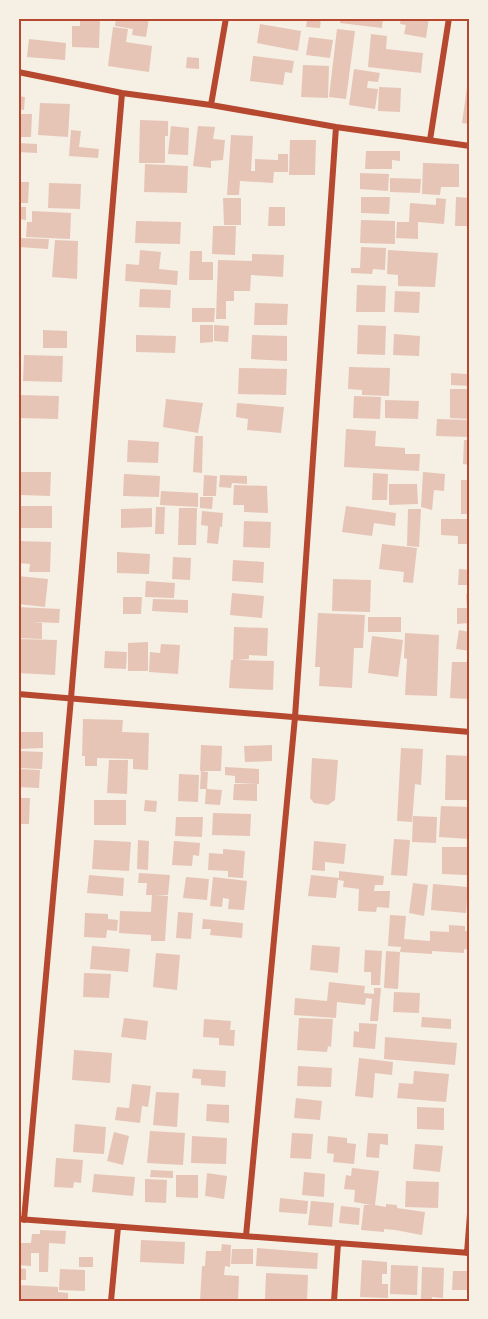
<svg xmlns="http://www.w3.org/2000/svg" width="488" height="1319" font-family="'PT Sans Narrow',sans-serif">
<rect width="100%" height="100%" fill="#f6efe4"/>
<!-- building -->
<path fill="#e6c5b7" d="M80 18H100L99 48 72 47V26H80Z
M116 18H149L146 37 132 35 133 29 115 26Z
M307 18H321L320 28 306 27Z
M340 18H383L382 28 340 23Z
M401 18H429L426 38 404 34 406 25 400 24Z
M260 24 301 31 298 51 257 43Z
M113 27 128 29 126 42 152 46 149 72 108 66Z
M337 29 355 31 346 99 329 97Z
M371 34 387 36 386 49 423 53 421 73 368 67Z
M309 37 333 40 330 58 306 55Z
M29 39 66 43 65 60 27 57Z
M253 56 294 61 292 73 285 72 283 85 250 81Z
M187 57 199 58V69L186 68Z
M303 65 329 66 328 98 301 97Z
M354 69 380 73 378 82 368 81 367 88 378 89 375 109 349 105Z
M379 87 401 88 400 112 378 111Z
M467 87H470V124L462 123Z
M18 96 25 97 24 110 18 109Z
M40 103 70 104 68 137 38 135Z
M18 114H32L31 137H18Z
M140 120 168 121V136H165V163H139Z
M171 126 189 128 188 155 168 154Z
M198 126 215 127 213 139 225 140 223 160 211 161V168L193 166Z
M71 130 81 131 79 147 99 149 98 158 69 156Z
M231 135 253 136 251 171H255V159L278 160V154H288V172H274L273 183 240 181 239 195H227Z
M290 140H316L315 175H289Z
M18 143 37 144V153L18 152Z
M366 151H400V161L392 160V169H365Z
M423 163 459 164V187H441L440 195 422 194Z
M145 164 188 166 187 193 144 192Z
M360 173 389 174 388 191 360 189Z
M390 178 421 179 420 193 390 192Z
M18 182H29L28 203H18Z
M49 183 81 184 80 209 48 208Z
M361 197H390L389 214 361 213Z
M456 197 470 198V226H455Z
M223 198H241V225H224Z
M436 198 446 199 444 224 418 222V239L396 238 397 222H409L410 203 436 205Z
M18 207H26V220L18 219Z
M269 207H285V226H268Z
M32 211 71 213 70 239 26 237 27 222H32Z
M361 220 395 221V244L360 243Z
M136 221 181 222 180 244 135 243Z
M213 226H236L235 255 212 254Z
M18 238 49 239 48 249 18 247Z
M55 240 78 241 77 279 52 277Z
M361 247 386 248 385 270 373 269 372 274 351 273V268H360Z
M140 250 161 252 159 269 178 271 177 285 125 281 126 264 139 265Z
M388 250 438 253 435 287 398 286V275L387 274Z
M190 251H202V262H213V280H189Z
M252 254 284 255 283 277 251 275 250 291H234V301H226V319H216L218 260 252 261Z
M357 285 386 286 385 312H356Z
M140 289 171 290 170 308 139 307Z
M395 291 420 292 419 313 394 312Z
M255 303 288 304 287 325H254Z
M192 308H215L214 322H192Z
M200 325H213V342L200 343Z
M214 325 229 326 228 342 214 341Z
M358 325 386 326 385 355 357 354Z
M43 330 67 331V348H43Z
M394 334 420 336 419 356 393 355Z
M136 335 176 336 175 353 136 352Z
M252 335 287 336V361L251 359Z
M24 355 63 356 62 382 23 381Z
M467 366H470V386L451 385V373L467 374Z
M349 367 390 368 389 396 362 395V390L348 389Z
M239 368 287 369 286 395 238 394Z
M450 389H470V419L450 418Z
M18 395 59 396 58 419 18 418Z
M354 396 381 397 380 419 353 418Z
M166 399 203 403 198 433 163 427Z
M385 400 419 401 418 419 385 418Z
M237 403 284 407 281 433 247 430 248 419 236 417Z
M437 419 470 420V437L436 436Z
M346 429 376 431 375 446 405 448V454H420L419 471 344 467Z
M195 436H203L202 473 193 472Z
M128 440 159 442 158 463 127 462Z
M464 440H470V465L463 464Z
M21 472H51L50 496 21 495Z
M423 472 445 474 444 491 434 490 432 510 421 507Z
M373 473 388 474 387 500H372Z
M124 474 160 476 159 497 123 496Z
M204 475 217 476 216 496H203Z
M220 475 247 476V484L232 483 231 488 219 487Z
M461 480H470V514H461Z
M389 484H417L418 504 389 505Z
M234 485 267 486 268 513 244 512V505H233Z
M161 491 198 493V507L160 505Z
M200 497H213L212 509 200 508Z
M18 506H52V528H18Z
M346 506 396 513 395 526 374 523 372 536 342 532Z
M156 507H165L164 534H155Z
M152 508V527L121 528V509Z
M179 508H197L196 545H178Z
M408 509H421L419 547 407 546Z
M202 511 223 513 222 527 212 526 220 527 218 544 207 543 208 526 201 525Z
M441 519H470V544H458V536L441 535Z
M244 521 271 522 270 548 243 547Z
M18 541 51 542 50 572H29L30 564 18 563Z
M382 544 417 548 413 583 403 582 404 572 379 569Z
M117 552 150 554 149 574 117 573Z
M173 557 191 558 190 580 172 579Z
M233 560 264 562 263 583 232 581Z
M459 569 470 570V585H458Z
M18 576 48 579 45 607 18 604Z
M333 579 371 580 370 612 332 611Z
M146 581 175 583 174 598 145 597Z
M232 593 264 596 262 618 230 615Z
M466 594H470V623L457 624V608H467Z
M123 597H142L141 614H123Z
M153 599 188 600V613L152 611Z
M18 607 60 609 59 623 33 622 42 623V639L18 638Z
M318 613 365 615 363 648H354L352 688 319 686 320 667H315Z
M368 617H401V632H368Z
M234 627 268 628 267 656 249 655V659L237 660 274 661 273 690 229 688 231 660H233Z
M459 630 470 632V651L456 649Z
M405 633 439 635 437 696 405 695 407 659 404 658Z
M372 636 403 640 398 677 368 673Z
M18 639 57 640 55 675 18 673Z
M148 642V671H128V643Z
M161 644 180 645 178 674 149 672 150 652 160 653Z
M105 651 127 652 126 669 104 668Z
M452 662H470V699L450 698Z
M83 719 123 720 122 732 149 733 148 770 133 769V759L97 758V766H85V756H82Z
M18 732H43V748L18 749Z
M201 745 222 746 221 771H200Z
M272 745V761L245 762 244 746Z
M401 748 423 749 421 785 415 784 412 822 397 821Z
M18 751 43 752 42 769 18 768Z
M446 755 470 756V800H445Z
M312 758 338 760 335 800 328 805 314 803 310 798Z
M109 760H128L127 794 107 793Z
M225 767 259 769V784L235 783V776L225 775Z
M18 769 40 770 39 788 18 787Z
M201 771 208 772 207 789 222 790 220 805 205 804 206 789H200Z
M179 774 199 775 198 802 178 801Z
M234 784H257V801L233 800Z
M18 798H30L29 824H18Z
M94 800H126V825H94Z
M145 800 157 801 156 812 144 811Z
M441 806 470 807V839L439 837Z
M213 813 251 814 250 836 212 835Z
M413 816 437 817 436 843 412 842Z
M176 817H203L202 837 175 836Z
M394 839 410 840 407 876 391 875Z
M94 840 131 842 129 871 92 869Z
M138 840 149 841 148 870 137 869Z
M174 841 200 843 199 856 193 855 192 866 172 865Z
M314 841 346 844 344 864 325 862V871L312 870Z
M442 847H468L467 875 442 874Z
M223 849 245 851 243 878 228 877V871L208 870 209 853 223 854Z
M339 871 384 876 383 885H375L374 891H390L389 908 377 907 376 912 358 911 359 889 343 887 344 881 338 880 336 898 308 896 311 875 339 878Z
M139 873 170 875 168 895 155 896H168L165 941H151V935L119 933 120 911 151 912 152 895H146L147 883H138Z
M89 875 124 878 123 896 87 893Z
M186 877 209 879 207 900 183 898Z
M213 877 247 881 244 910 228 909 229 899 223 898 222 907 210 906Z
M413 883 428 885 424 916 409 913Z
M433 884 468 887 466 913 431 910Z
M178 912 193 913 191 939 176 938Z
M85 913 108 914V919L118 920 117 931 107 930 106 938 84 937Z
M390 915 406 916 404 939 430 941V931L449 932V925L465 926V931H470V950L464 949V953L432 951V954L400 952 401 947 388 946Z
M203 919 243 923 242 938 210 935 211 929H202Z
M312 945 340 947 338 973 310 970Z
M92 946 130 949 128 972 90 969Z
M365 950 382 951 380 985H371V972H364Z
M386 951 400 952 398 989 384 988Z
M156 953 180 955 177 990 153 987Z
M84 973 111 974 109 998 83 997Z
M329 982 365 986 364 993 374 994V988H381L378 1021H370L372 999 366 998 365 1005 337 1002 336 1018 294 1015 295 998 327 1001Z
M394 992 420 993 419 1013 393 1012Z
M422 1017 451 1019V1029L421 1027Z
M124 1018 148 1021 146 1040 121 1037Z
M299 1018 333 1019 331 1047 328 1046 327 1052 297 1050Z
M204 1019 231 1021 230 1030H235L234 1046 219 1045V1038L203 1037Z
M359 1023 377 1024 375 1049 353 1047 354 1031 359 1032Z
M385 1037 457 1043 455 1065 384 1059Z
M74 1050 112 1053 110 1083 72 1080Z
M359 1058 393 1062 392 1075 375 1073 373 1098 355 1096Z
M298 1066 332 1068 331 1087 297 1086Z
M193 1069 226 1071 225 1087 201 1085V1079L192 1078Z
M414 1071 449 1074 446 1102 397 1098 399 1083 413 1084Z
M132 1084 151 1086 148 1107 142 1106 140 1123 115 1120 117 1107 129 1108Z
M156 1092 179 1093 177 1127 153 1125Z
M296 1098 322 1101 320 1120 294 1118Z
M207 1104 229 1105V1123L206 1121Z
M417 1107 444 1108V1130L417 1129Z
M75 1124 106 1127 104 1154 73 1152Z
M150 1131 185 1133 183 1165 147 1163Z
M114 1132 129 1136 123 1165 107 1161Z
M292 1133 313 1134 311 1159 290 1158Z
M368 1133 388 1134V1145L380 1144 379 1158 366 1157Z
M192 1136 227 1138 226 1164 191 1163Z
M328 1136 347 1138V1143L356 1144 354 1164 333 1162 334 1154 327 1153Z
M415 1144 443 1146 440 1172 413 1169Z
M56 1158 83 1160 81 1183 74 1182 73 1188 54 1187Z
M352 1168 379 1171 375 1205 386 1207V1204L397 1205V1208L425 1212 422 1235 395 1230 384 1229V1232L361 1230 364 1205H371L354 1202 355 1190 344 1189 346 1175 351 1176Z
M151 1170 173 1171V1178L150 1177Z
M304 1172 325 1174 324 1197 302 1195Z
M207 1173 227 1176 224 1199 205 1196Z
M94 1174 135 1177 133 1196 92 1192Z
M176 1175H198V1198L176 1197Z
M145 1179 167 1180 166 1203 145 1202Z
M406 1181 439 1182 438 1208 405 1207Z
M280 1198 308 1201 307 1214 279 1212Z
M311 1201 334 1203 332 1227 308 1225Z
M341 1206 360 1208 359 1225 339 1223Z
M40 1230 66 1231 65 1244 49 1243 48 1272H39V1253H31V1266L18 1265V1243H31L32 1234H40Z
M141 1240 185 1242 184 1264 140 1262Z
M222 1244 231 1245 230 1267 225 1266 224 1275 239 1276 238 1301H200L202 1266H205L206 1251H221Z
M257 1248 318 1253 317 1269 256 1266Z
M232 1249H253V1264H231Z
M79 1257H93V1267H79Z
M362 1260 387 1262V1274H382V1284H388V1298L360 1297Z
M391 1265 418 1266 417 1295 390 1294Z
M422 1267 444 1268 443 1298 432 1297V1301L421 1300Z
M18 1268 26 1269V1280H18Z
M60 1269 85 1270V1291L59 1290Z
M453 1271H470V1290H452Z
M266 1273 308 1275 307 1301 265 1299Z
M18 1285 58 1287V1292L68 1293V1301H18Z"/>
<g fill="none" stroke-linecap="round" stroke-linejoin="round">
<!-- minor -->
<path stroke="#b5482f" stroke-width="6" d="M18 72 122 93 211 105 336 127 470 146
M211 105 226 18
M430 140 449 18
M18 694 470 732
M18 1219 470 1253
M24 1220 71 698 122 93
M246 1236 295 717 336 127
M467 1253 470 1214
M111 1301 118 1227
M334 1301 338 1243"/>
</g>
<!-- border -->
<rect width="488" height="1319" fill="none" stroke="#f6efe4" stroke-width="39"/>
<rect x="20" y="20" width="448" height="1280" fill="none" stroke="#b5482f" stroke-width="2"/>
</svg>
